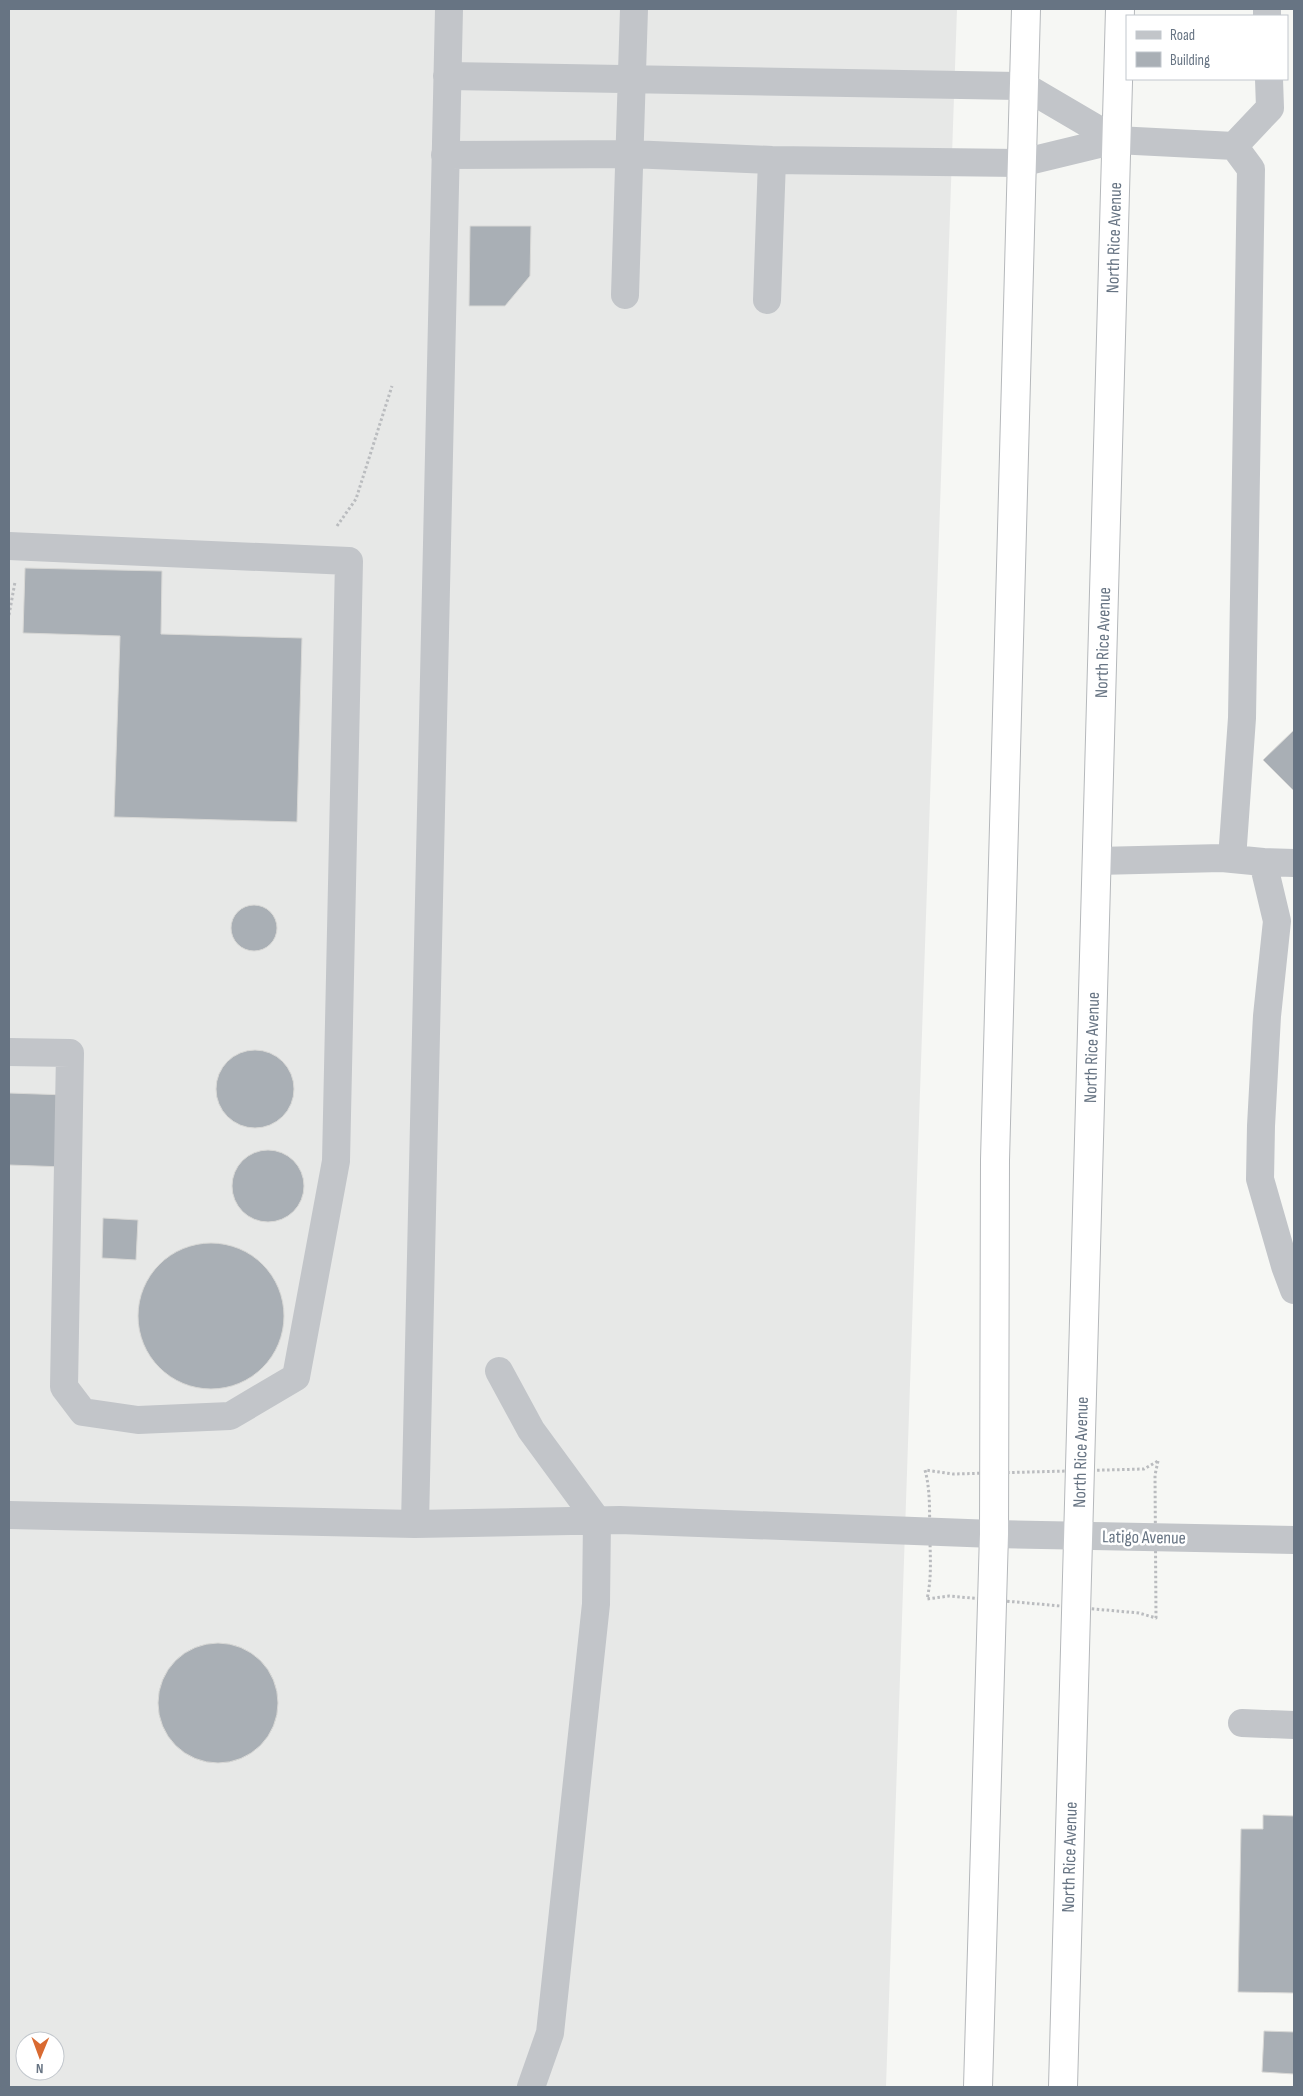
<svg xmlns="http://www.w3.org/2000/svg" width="1303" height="2096" font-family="'Sofia Sans Condensed',sans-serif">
<rect width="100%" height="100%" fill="#f6f7f4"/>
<!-- built -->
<path fill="#e7e8e7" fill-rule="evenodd" d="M9 9H957L886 2087H9ZM25 2041H55V2071H25Z"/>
<!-- building -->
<path fill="#a9afb5" stroke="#d8d8d6" d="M470 226H531L530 276 505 306H469Z
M25 568 162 571 161 634 302 638 297 822 114 817 120 636 23 633Z
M1294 730V791L1263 760Z
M231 928a23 23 0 1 1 46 0a23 23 0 1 1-46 0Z
M216 1089a39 39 0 1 1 78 0a39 39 0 1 1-78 0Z
M9 1093 67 1095 65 1167 9 1165Z
M232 1186a36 36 0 1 1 72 0a36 36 0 1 1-72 0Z
M103 1218 138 1220 136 1260 102 1258Z
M138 1316a73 73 0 1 1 146 0a73 73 0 1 1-146 0Z
M158 1703a60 60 0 1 1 120 0a60 60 0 1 1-120 0Z
M1263 1815 1294 1816V1993L1238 1992 1241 1829H1263Z
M1264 2031 1294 2032V2074L1262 2072Z"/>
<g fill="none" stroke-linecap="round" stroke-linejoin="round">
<defs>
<g id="highway">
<path d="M978 2087 994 1534 995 1160 1026 9"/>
<path id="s1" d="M1063 2087 1120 9"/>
</g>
</defs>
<!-- highway casing -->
<use href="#highway" stroke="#b5b8bb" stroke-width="30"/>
<!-- path -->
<path stroke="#babcbf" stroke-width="3" stroke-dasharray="2.5 2.5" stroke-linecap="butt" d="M337 526 356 499 392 386
M9 615 15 582
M1158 1461 1155 1475 1156 1618 1139 1613 949 1596 927 1599C932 1578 930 1557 930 1536 929 1514 931 1492 925 1470L953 1474 1144 1469Z"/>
<!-- minor -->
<path stroke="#c2c5c9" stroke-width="28" d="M1267 9V16
M1116 140 1234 146 1251 169 1242 718 1232 859
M1234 146 1270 108 1269 79
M445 155 630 154 772 160 1021 163 1116 140 1024 86 447 76
M625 295 634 9
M767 300 772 160
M9 546 349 561 336 1161 296 1377 230 1416 138 1420 83 1412 64 1387 70 1053 9 1052
M1097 861 1222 858 1263 862 1277 921 1267 1016 1261 1126 1260 1179 1285 1266 1294 1290
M1263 862 1294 863
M499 1371 531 1430 597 1520 596 1604 550 2033 531 2087
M9 1515 415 1524 620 1520 994 1534 1294 1540
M415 1524 449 9
M1242 1723 1294 1725"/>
<!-- highway -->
<use href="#highway" stroke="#fff" stroke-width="28"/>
</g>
<g text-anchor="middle" stroke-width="5" stroke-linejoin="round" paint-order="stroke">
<!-- street labels -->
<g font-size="18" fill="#677483" stroke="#fff">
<text dy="6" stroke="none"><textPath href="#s1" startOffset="1850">North Rice Avenue</textPath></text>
<text dy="6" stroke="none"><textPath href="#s1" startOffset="1445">North Rice Avenue</textPath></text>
<text dy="6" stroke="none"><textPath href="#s1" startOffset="1040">North Rice Avenue</textPath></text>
<text dy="6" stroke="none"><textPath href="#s1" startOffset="635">North Rice Avenue</textPath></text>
<text transform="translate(1144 1537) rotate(1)" y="6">Latigo Avenue</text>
<text dy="6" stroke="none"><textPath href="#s1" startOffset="230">North Rice Avenue</textPath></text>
</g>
</g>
<!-- border -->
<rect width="1303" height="2096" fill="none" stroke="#677483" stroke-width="20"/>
<!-- legend -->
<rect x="1126" y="15" width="162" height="65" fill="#ffffff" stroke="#c2c7cd"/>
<rect x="1136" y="31" width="25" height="8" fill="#c2c5c9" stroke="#c2c7cd"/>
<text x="1170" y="40" font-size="15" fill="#677483">Road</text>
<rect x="1136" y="52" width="25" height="15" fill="#a9afb5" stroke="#c2c7cd"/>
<text x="1170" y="65" font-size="15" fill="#677483">Building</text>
<!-- north arrow -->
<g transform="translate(40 2056) rotate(181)"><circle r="24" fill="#ffffff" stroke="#c2c7cd"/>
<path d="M0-4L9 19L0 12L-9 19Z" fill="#d96a31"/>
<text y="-8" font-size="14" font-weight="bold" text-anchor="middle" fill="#677483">N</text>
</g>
</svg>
